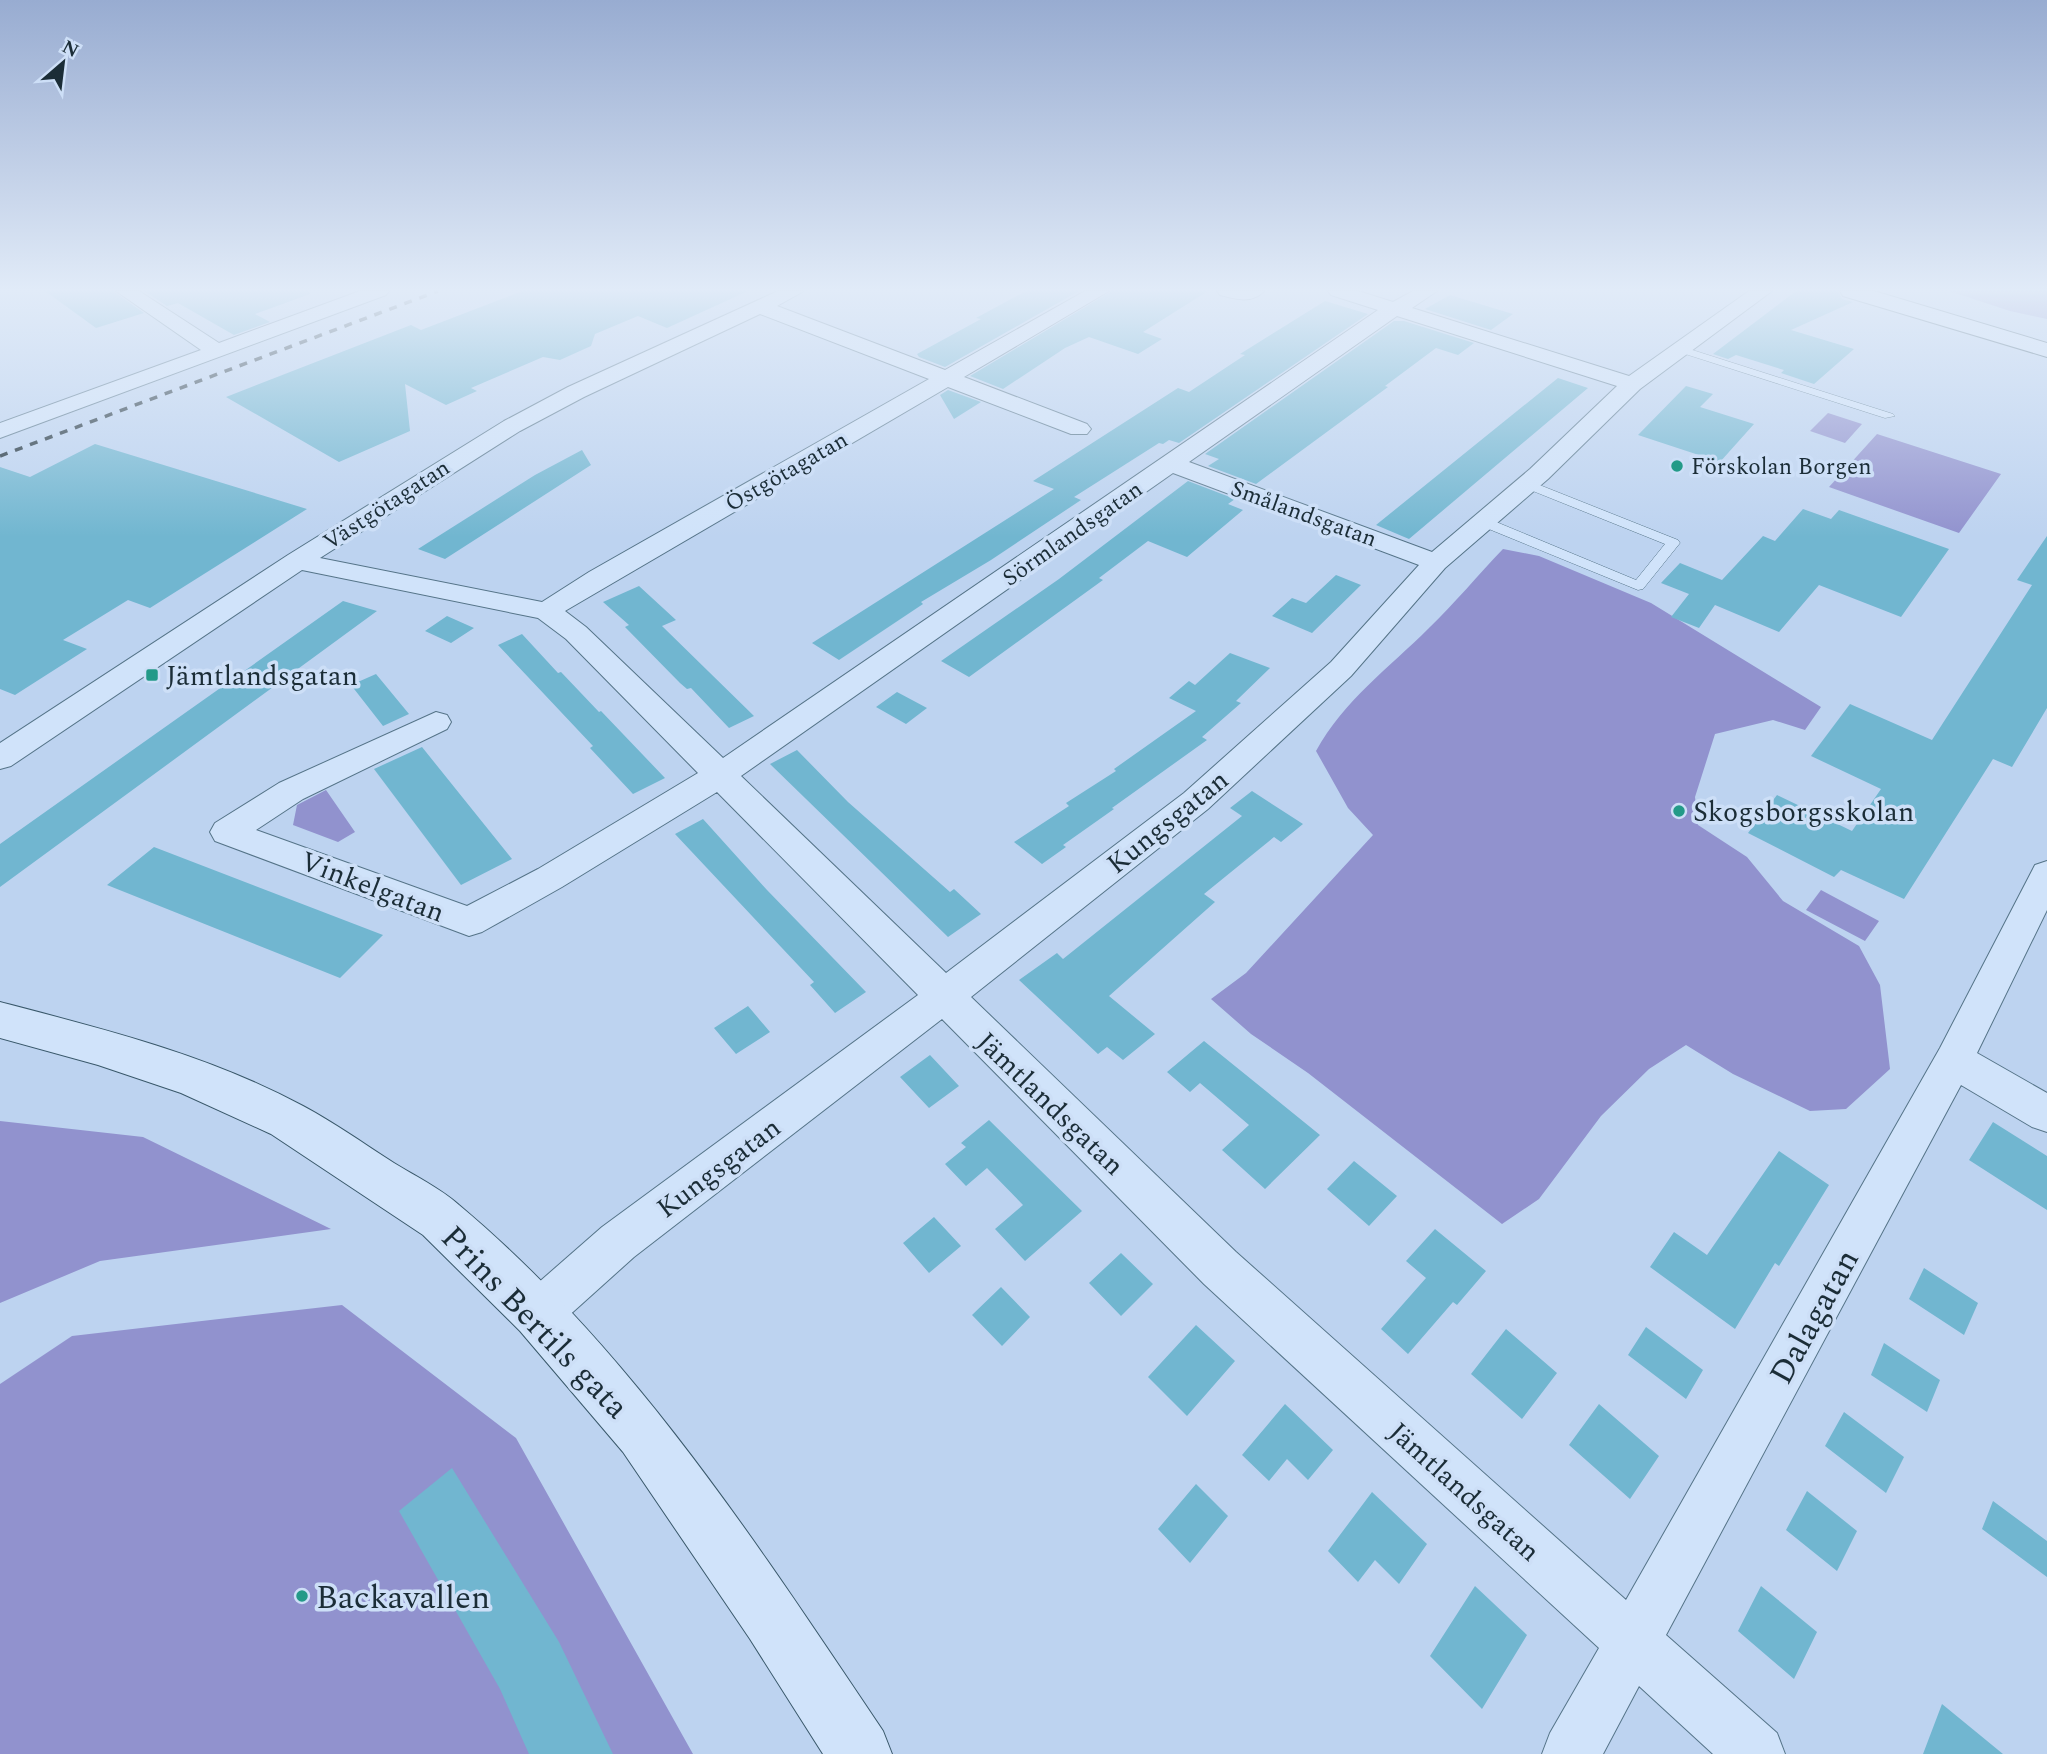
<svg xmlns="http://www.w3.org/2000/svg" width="2047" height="1754" font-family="Spectral,serif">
<rect width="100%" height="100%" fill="#bdd3f0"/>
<!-- green -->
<path fill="#9192ce" d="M1949 291H2047V319L2010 311Z
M1828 413 1862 424 1845 443 1810 431Z
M1877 434 2001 474 1959 533 1829 487Z
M1503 549 1539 556 1651 603 1821 707 1805 730 1773 720 1715 734 1695 797 1698 825 1747 857 1783 901 1859 946 1880 985 1890 1069 1846 1109 1810 1111 1733 1074 1686 1045 1649 1069 1601 1116 1539 1199 1502 1224 1308 1073 1251 1034 1211 999 1246 973 1373 835 1348 808 1316 751C1344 700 1389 668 1429 628 1455 603 1478 575 1503 549Z
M326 790 355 832 338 842 293 825 297 805Z
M1821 890 1879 921 1865 941 1806 910Z
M0 1121 143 1137 331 1229 100 1261 0 1303Z
M342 1305 516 1438 693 1754H0V1384L72 1336Z"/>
<!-- building -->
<path fill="#71b6d0" d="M45 291H113L144 313 96 328Z
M144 291H309L310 294 255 314 270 322 234 335 178 303 167 306Z
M522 291H748L667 328 638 316 595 334 591 346 560 360 543 357 471 388 477 391 446 405 405 384 410 431 339 462 226 397 411 325 421 330Z
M1026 291H1079L945 367 919 357 917 354 981 319 976 318Z
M1112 291H1208L1143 332 1162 339 1138 354 1089 337 1065 348 1003 389 970 376Z
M1796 291H1838L1842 299 1853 302 1791 330 1854 349 1814 384 1781 373 1784 370 1736 355 1728 359 1713 354Z
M1450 295 1513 314 1491 330 1425 309Z
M1325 301 1368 314 1179 443 1169 440 1163 444 1159 443 1074 497 1081 500 991 560 921 602 923 604 839 660 812 643 1054 489 1033 481 1178 388 1189 392 1245 355 1240 354Z
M1394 321H1404L1474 343 1458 355 1436 348 1385 386 1388 387 1256 484 1208 466 1219 459 1205 454Z
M1558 378 1588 388 1409 539 1376 525Z
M1686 386 1713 394 1700 407 1754 424 1720 462 1638 435Z
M948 390 981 402 954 419 940 395Z
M95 444 307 509 150 608 128 600 63 640 87 649 15 695 0 689V467L30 477Z
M582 450 591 465 445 559 418 549 535 475Z
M1188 481 1235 499 1228 504 1243 510 1187 557 1148 541 1099 578 1103 580 969 677 941 661 1059 579Z
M1803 509 1831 519 1839 510 1949 549 1901 617 1819 585 1779 632 1715 605 1699 628 1671 617 1689 594 1661 583 1680 563 1722 580 1763 536 1775 541Z
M2047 536V708L2012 767 1993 759 1904 899 1841 870 1834 877 1748 833 1777 795 1852 831 1881 789 1811 756 1850 704 1932 740 2032 585 2017 580Z
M1336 575 1361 585 1312 633 1272 616 1292 598 1306 603Z
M639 586 676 620 662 626 754 716 729 728 691 688 687 689 680 683 625 627 629 625 603 602Z
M343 601 377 611 0 887V844Z
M447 616 474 628 451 643 425 631Z
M522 634 558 673 561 672 599 712 601 711 665 778 633 794 590 748 593 746 498 645Z
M1230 653 1270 668 1236 701 1241 703 1202 737 1207 740 1112 808 1114 809 1063 845 1066 847 1042 864 1014 842 1069 806 1066 803 1116 771 1114 769 1196 711 1169 698 1189 681 1195 685Z
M376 674 409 714 383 726 351 685Z
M897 692 927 708 906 724 876 707Z
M422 747 512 859 461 885 374 769Z
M797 750 848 802 950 892 954 889 981 914 948 937 770 764Z
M1252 791 1303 824 1281 842 1274 837 1204 894 1215 902 1109 996 1155 1034 1123 1060 1107 1047 1098 1054 1019 980 1057 953 1063 959 1242 816 1230 808Z
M703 819 767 890 866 992 835 1013 810 985 814 982 675 834Z
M154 847 383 935 340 978 107 885Z
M748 1006 770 1032 736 1054 714 1028Z
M1204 1041 1320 1135 1265 1189 1222 1150 1249 1125 1200 1083 1190 1092 1167 1072Z
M930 1055 959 1086 929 1108 900 1077Z
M989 1120 1082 1211 1025 1261 995 1229 1023 1205 987 1168 966 1186 945 1164 966 1147 961 1143Z
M1993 1122 2047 1156V1210L1969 1160Z
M1779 1151 1829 1185 1779 1266 1775 1263 1735 1329 1650 1267 1674 1232 1707 1255Z
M1354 1161 1397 1196 1369 1226 1327 1189Z
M934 1217 961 1246 929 1273 903 1243Z
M1435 1229 1486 1271 1457 1305 1453 1302 1408 1354 1381 1329 1426 1278 1406 1261Z
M1121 1253 1153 1284 1121 1316 1089 1283Z
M1924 1268 1978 1303 1964 1335 1909 1299Z
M1001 1287 1030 1317 1002 1346 972 1315Z
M1196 1325 1235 1361 1187 1416 1148 1377Z
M1646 1327 1703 1370 1686 1399 1628 1355Z
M1506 1329 1557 1373 1522 1419 1471 1374Z
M1884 1343 1940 1380 1927 1412 1871 1375Z
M1285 1404 1333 1450 1308 1480 1287 1459 1269 1481 1242 1455Z
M1599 1404 1659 1456 1630 1499 1569 1445Z
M1844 1412 1904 1457 1886 1493 1825 1446Z
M452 1468 559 1642 613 1754H529L500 1689 399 1511Z
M1196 1484 1228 1516 1190 1563 1158 1529Z
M1807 1491 1857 1531 1837 1571 1786 1530Z
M1372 1492 1427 1544 1399 1584 1375 1560 1358 1582 1328 1551Z
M1993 1501 2047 1541V1577L1982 1529Z
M1475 1586 1527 1635 1482 1709 1430 1656Z
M1761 1586 1817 1632 1794 1679 1738 1631Z
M1942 1704 2003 1754H1923Z"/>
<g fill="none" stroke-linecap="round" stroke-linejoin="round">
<defs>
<path id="lane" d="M1683 347 1893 414 1895 416 1885 418 1679 352 1678 350Z
M1527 480 1678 540 1680 543 1643 589 1638 590 1479 525V519H1489L1636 580 1665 544 1523 487V481Z"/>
<path id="street" d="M116 291H139L219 343 360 291H389L386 295 0 438V423L201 350Z
M778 291H804L777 306 945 370 1085 291H1109L964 377 1087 424 1091 429 1087 434H1071L948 387 565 611 586 627 723 758 1378 310 1331 295 1328 291H1358L1393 302 1413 291H1437L1412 308 1629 376 1749 291H1772L1640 389 1548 479 1445 568 1351 676 1208 809 971 997 1236 1252 1626 1600 1940 1048 2035 865 2047 861V910L1977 1053 2047 1093V1132L2032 1127 1961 1085 1666 1635 1777 1733 1785 1754H1713L1639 1686 1603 1754H1542L1550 1733 1599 1648 1204 1284 942 1019 634 1257 554 1329 538 1336 522 1329 515 1313 522 1297 602 1227 918 995 717 792 562 887 482 932 469 936 215 841 210 832 215 823 279 783 436 712 447 715 451 722 447 729 303 799 256 830 467 906 538 869 698 773 566 639 538 618 302 570 11 766 0 769V743L288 555 504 421 568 387ZM760 314 929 379 589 572 542 602 320 558 520 431 584 397ZM1397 316 1617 386 1530 469 1432 552 1189 462ZM1173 473 1419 565 1331 662 1184 793 946 973 741 776Z
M1217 291H1264C1252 304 1235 299 1220 295Z"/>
<path id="secondary" d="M1840 291H1874L2047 343V357L1843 296Z
M0 1002C103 1029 209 1055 303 1106 335 1123 364 1144 394 1163 415 1176 440 1188 459 1205 633 1351 757 1544 883 1731L892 1754H823L750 1639 623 1452 520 1331 423 1235 271 1134 181 1093 98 1065 0 1038Z"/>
</defs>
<!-- lane casing -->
<use href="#lane" stroke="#557488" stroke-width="1"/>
<!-- street casing -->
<use href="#street" stroke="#557488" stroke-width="2"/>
<!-- secondary casing -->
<use href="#secondary" stroke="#39586a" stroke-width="2"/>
<!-- lane -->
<use href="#lane" fill="#d0e3fa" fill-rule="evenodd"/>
<!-- street -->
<use href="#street" fill="#d0e3fa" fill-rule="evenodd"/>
<!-- secondary -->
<use href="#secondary" fill="#d0e3fa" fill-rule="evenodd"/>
<!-- rail -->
<path stroke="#1b2d37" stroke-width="3.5" stroke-dasharray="8 8" stroke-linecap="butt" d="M0 456 438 291"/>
</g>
<!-- sky -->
<linearGradient id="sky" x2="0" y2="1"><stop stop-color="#98acd1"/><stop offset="0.54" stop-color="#e1ebf8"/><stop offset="1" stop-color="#e1ebf8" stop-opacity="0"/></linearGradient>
<rect width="2047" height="537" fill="url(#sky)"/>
<!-- markers -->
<g fill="#239a88" stroke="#cddff7" stroke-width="2.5">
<circle cx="1677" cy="466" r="7"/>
<rect x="145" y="668" width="14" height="14" rx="3.5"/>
<circle cx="1679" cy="811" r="7"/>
<circle cx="302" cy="1596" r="7"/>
</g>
<g text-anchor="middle" stroke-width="7" stroke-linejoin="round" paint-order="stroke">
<!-- far-poi labels -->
<g font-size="23" fill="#1b2d37" stroke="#cddff7" text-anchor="start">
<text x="1691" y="474">Förskolan Borgen</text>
</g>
<!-- far-street labels -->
<g font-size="23" fill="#1b2d37" stroke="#cddff7">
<text transform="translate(786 471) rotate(-30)" y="8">Östgötagatan</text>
<text transform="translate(386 504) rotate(-33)" y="8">Västgötagatan</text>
<text transform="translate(1304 513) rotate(20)" y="8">Smålandsgatan</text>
<text transform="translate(1072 533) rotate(-35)" y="8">Sörmlandsgatan</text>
</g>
<!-- poi labels -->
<g font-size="28" fill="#1b2d37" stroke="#cddff7" text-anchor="start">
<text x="166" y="685">Jämtlandsgatan</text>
<text x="1693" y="821">Skogsborgsskolan</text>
</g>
<!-- street labels -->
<g font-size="28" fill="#1b2d37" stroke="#cddff7">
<text transform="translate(1167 821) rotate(-39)" y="10">Kungsgatan</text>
<text transform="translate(373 886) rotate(21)" y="10">Vinkelgatan</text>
<text transform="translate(1051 1103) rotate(44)" y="10">Jämtlandsgatan</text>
<text transform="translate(718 1167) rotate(-37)" y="10">Kungsgatan</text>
<text transform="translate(1465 1491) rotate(42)" y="10">Jämtlandsgatan</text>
</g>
<!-- near-street labels -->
<g font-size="33" fill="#1b2d37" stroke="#cddff7">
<text transform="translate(1813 1316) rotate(-61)" y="12">Dalagatan</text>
<text transform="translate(536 1321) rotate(46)" y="12">Prins Bertils gata</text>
</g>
<!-- near-poi labels -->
<g font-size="33" fill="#1b2d37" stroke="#cddff7" text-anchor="start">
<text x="316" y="1608">Backavallen</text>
</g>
</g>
<!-- north arrow -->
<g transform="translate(63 63) rotate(28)" stroke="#cddff7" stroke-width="5" paint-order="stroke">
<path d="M0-5L12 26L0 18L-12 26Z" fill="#1b2d37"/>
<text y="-10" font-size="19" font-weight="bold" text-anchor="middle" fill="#1b2d37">N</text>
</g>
</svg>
